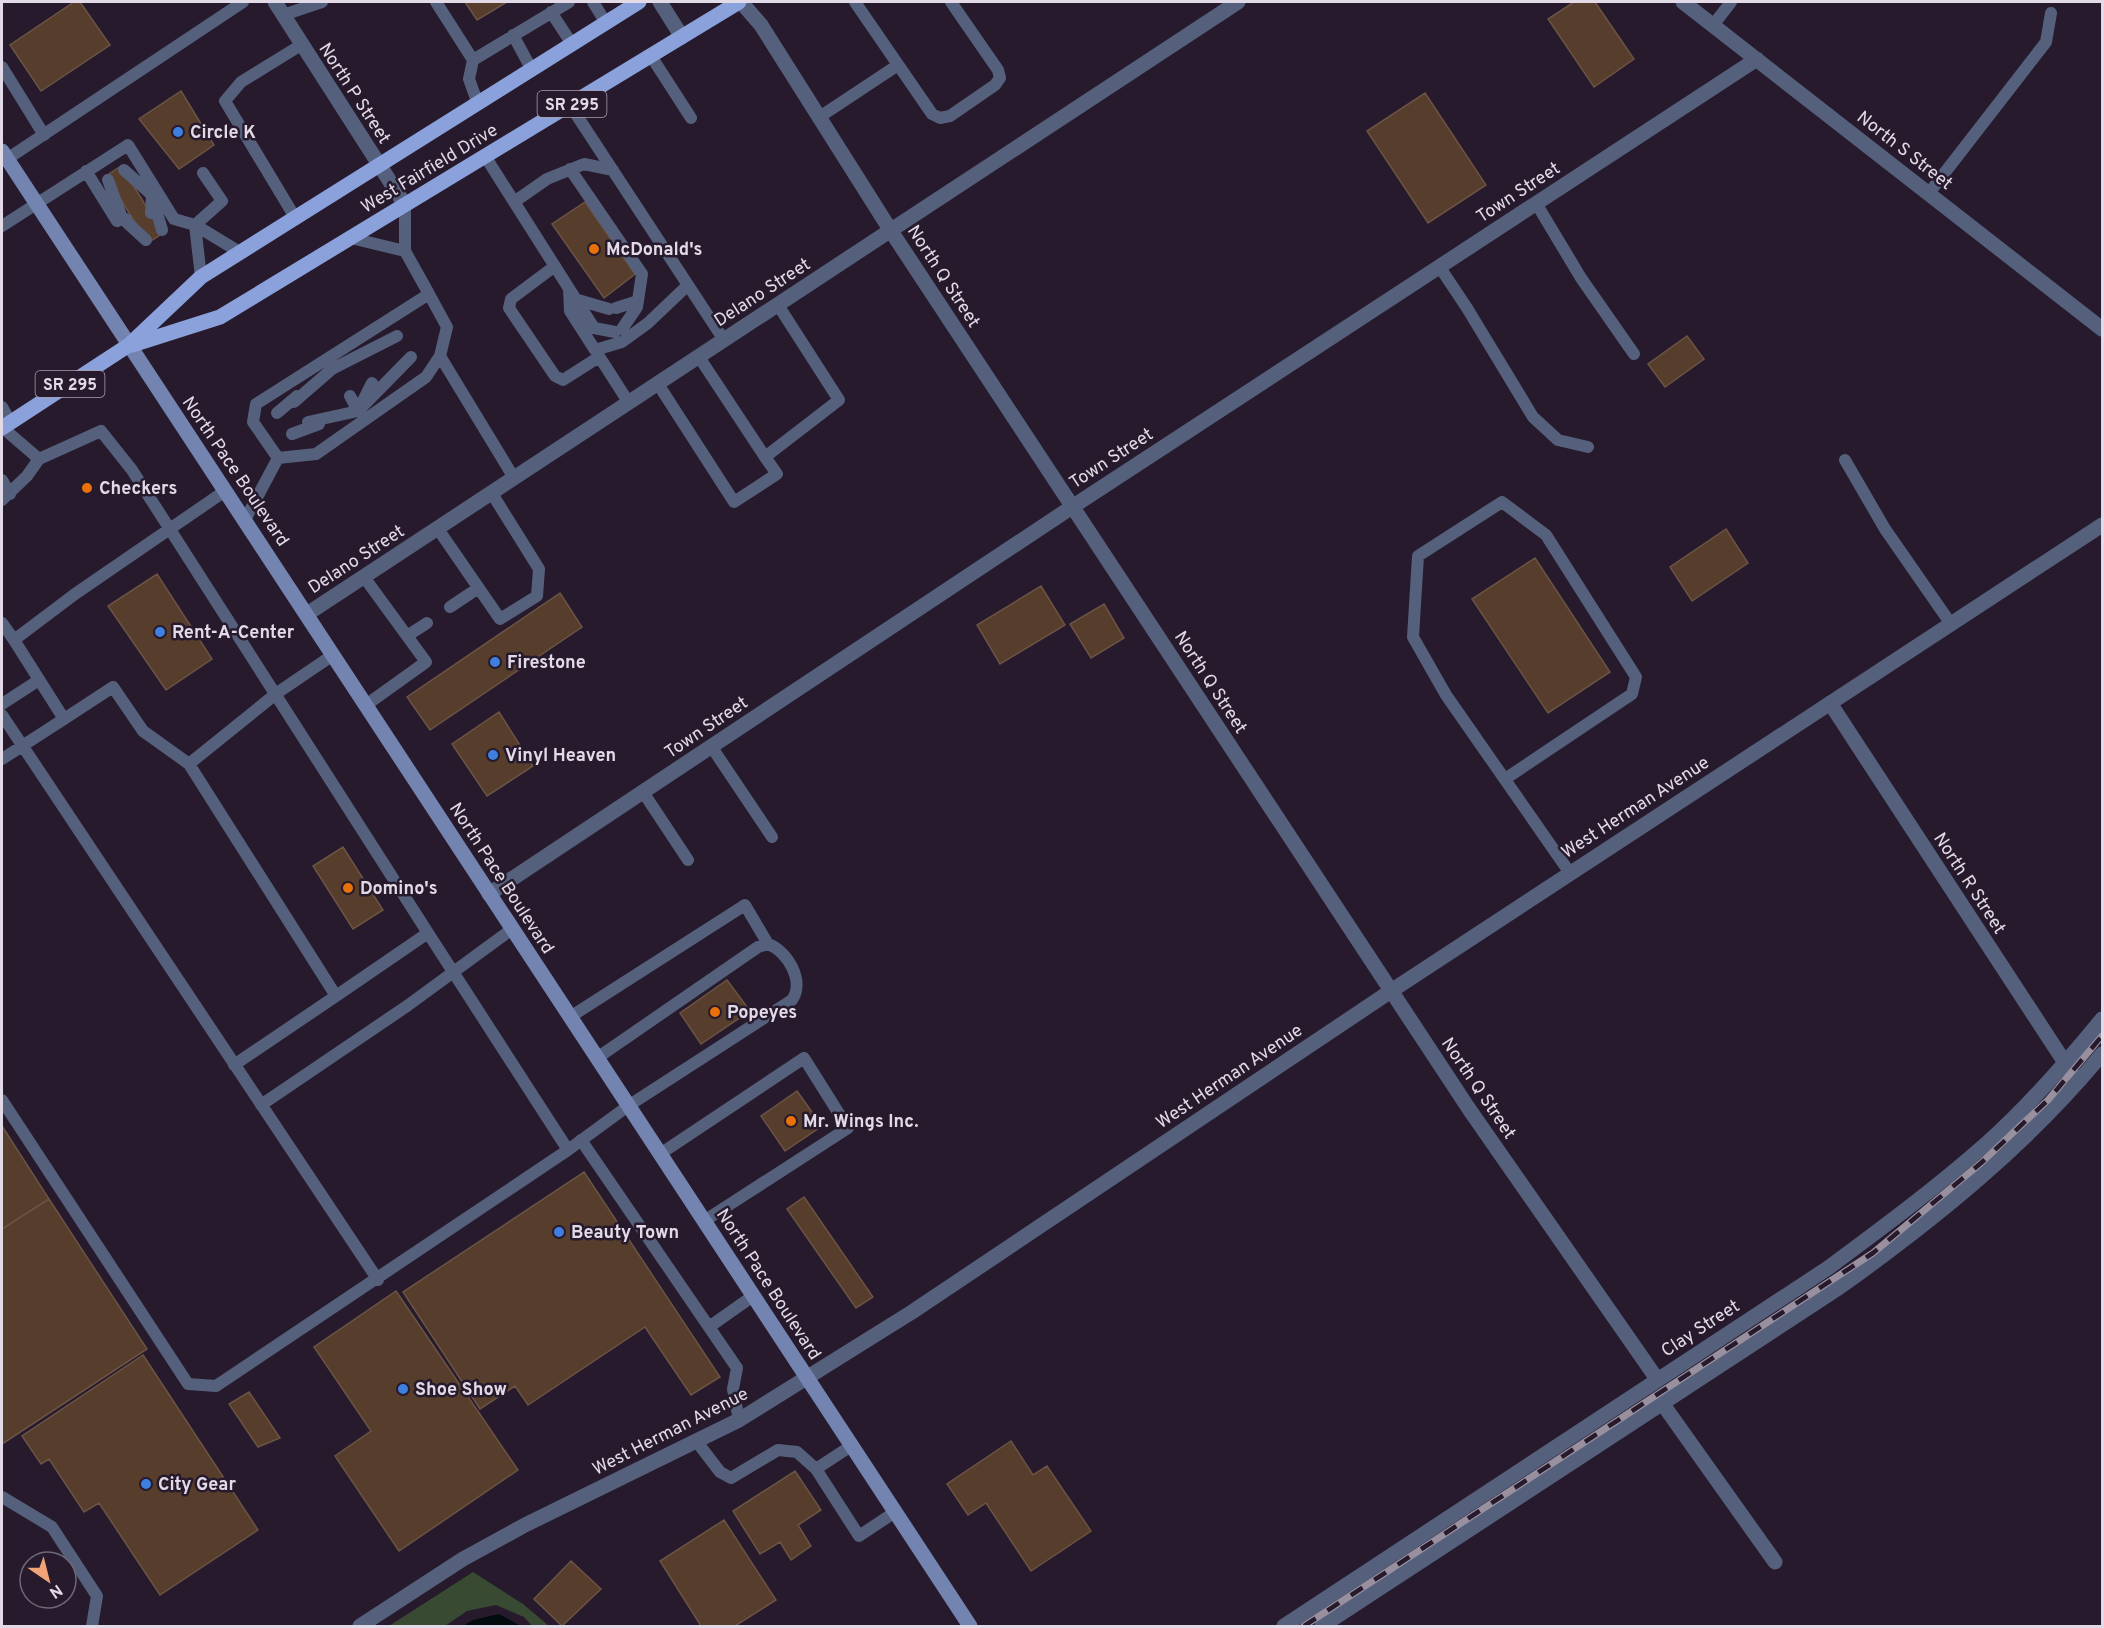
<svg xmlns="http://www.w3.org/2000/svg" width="2104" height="1628" font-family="Overpass,sans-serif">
<rect width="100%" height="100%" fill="#261a2c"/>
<!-- forest -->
<path fill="#384a32" d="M473 1572 523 1604 549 1626H532L524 1617 496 1605 467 1611 445 1626H389Z"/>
<!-- water -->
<path fill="#000c0e" d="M499 1614 521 1626H463L473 1620Z"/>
<!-- building -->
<path fill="#563d2c" stroke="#6c5445" stroke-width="1.5" d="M74 2H80L110 45 41 91 10 45Z
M465 2H507L477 20Z
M1574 2H1595L1634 59 1594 87 1548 19Z
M181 91 214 145 179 169 139 119Z
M1425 93 1486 185 1428 223 1367 131Z
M121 166 163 233 148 243 106 176Z
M585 202 635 274 604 298 552 224Z
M1687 336 1704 359 1665 387 1648 364Z
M1726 529 1748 563 1692 601 1670 567Z
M1535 558 1610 672 1548 713 1472 599Z
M157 574 212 659 166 690 108 606Z
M1041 586 1065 625 1000 664 977 625Z
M560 593 582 627 430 730 407 697Z
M1104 604 1124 638 1091 658 1070 624Z
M499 712 533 766 487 796 452 744Z
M343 847 383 910 353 929 313 866Z
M727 980 750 1011 701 1044 680 1013Z
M797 1091 822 1126 785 1151 761 1116Z
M2 1126 49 1199 2 1229Z
M584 1172 720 1377 691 1395 645 1327 528 1405 515 1386 480 1409 403 1292Z
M804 1197 873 1297 856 1308 787 1209Z
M49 1199 147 1349 2 1444V1229Z
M396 1291 518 1470 399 1551 335 1456 371 1431 314 1347Z
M143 1355 258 1530 160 1595 99 1503 84 1512 49 1459 41 1464 22 1436Z
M249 1392 280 1438 258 1447 229 1404Z
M1011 1441 1033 1475 1047 1466 1091 1531 1031 1571 986 1503 968 1515 947 1484Z
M795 1471 821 1510 798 1525 811 1546 791 1560 780 1542 760 1554 733 1511Z
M724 1520 776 1600 735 1626H701L660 1561Z
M571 1561 601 1589 562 1626 534 1599Z"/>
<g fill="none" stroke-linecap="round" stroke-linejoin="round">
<!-- lane -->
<path stroke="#55607c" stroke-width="12" d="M436 2 473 60 569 2
M593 2 606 23
M855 2 932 114 940 118 950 116 995 85 1000 78 998 70 951 2
M551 12 572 44
M283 15 322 2
M1714 24 1731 2
M513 35 532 70
M651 56 691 118
M473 60 469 79 478 104
M2 67 44 135
M570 105 724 340
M818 118 898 65
M485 156 594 328 615 332
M7 159 243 2
M570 169 642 274 637 307 622 329
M124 170 152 195 151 213
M86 171 117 221 122 218 146 240
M108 180 122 218 126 219
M1929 193 2046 42 2051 13
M154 202 162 230
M514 202 547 179 584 164 613 170
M1536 203 1581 278 1634 354
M405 205V251L429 294
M296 219 225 101 241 82 301 45
M2 226 128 145 174 219 195 225 241 253
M351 238 405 251
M555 266 511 299 509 308 555 376 563 380 599 357
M1439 266 1467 308 1533 417 1558 440 1588 447
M201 277 195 225 222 201 203 173
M569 289 570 311 629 403
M578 300 609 309
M616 308 638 301
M595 350 622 342 648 323 688 285
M699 357 765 457
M658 384 734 502 777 474 765 457 839 400 778 305
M350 396 358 411 372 383
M294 402 332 369 397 336
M2 407 11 423
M277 413 297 396
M308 422 358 411 411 357
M3 428 39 459 101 431 132 470 428 933
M292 434 319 424
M278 458 253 422 256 404 429 294 447 327 440 356 514 478
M278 458 316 454 426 377 440 356
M1845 460 1885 529 1951 624
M2 480 10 494
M2 500 27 476 39 459
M245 520 278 458
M438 529 500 619 537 596 539 569 491 492
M364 577 426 662 366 705
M450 607 477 589
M2 623 14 640
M407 636 427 623
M2 704 39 680
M2 715 378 1280
M711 746 772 837
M2 759 64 719
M189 764 277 693 333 655
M1505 779 1632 694 1636 677 1546 535 1502 502 1418 556 1413 637 1446 695 1570 873
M643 792 688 860
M570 1017 745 905 768 944
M234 1065 336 996
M2 1100 188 1384 216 1386 568 1150 428 933 336 996 189 764 143 731 113 687 64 719 14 640 75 594 225 491
M261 1105 407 1006 512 929
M581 1140 737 1368 733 1389 739 1420
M568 1150 628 1106 792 1000C805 982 788 951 768 944L758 947 597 1058
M660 1154 804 1058 848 1128 704 1221
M709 1327 753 1296
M697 1442 720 1472 731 1478 778 1450 797 1452 816 1469
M851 1446 816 1469 859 1536 895 1512
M2 1497 52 1527 97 1596 92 1626"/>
<!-- street -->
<path stroke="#55607c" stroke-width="15" d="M275 2 405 205
M660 2 682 37
M741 2 761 25 891 231 1469 1109 1657 1379
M1683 2 2102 329
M307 614 1238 2
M1830 703 2071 1072
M489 894 1072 507 1757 59
M1662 1403 1775 1562
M360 1626 463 1559 525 1525 739 1420 912 1312 1391 991 2102 525
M1284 1626 1828 1268C1882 1228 1936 1188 1987 1143 2029 1106 2066 1063 2102 1019
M1322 1626 1840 1287C1935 1219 2027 1145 2102 1054"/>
<!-- secondary -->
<path stroke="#7384b1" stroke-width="15" d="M2 151 970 1626"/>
<!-- primary -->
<path stroke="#8aa1db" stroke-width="15" d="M132 345 220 317 739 2
M2 428 129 345 201 277 639 2"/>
<defs>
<path id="rail" d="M1304 1626 1873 1253 1981 1163 2048 1100 2102 1036"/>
</defs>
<!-- rail casing -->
<use href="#rail" stroke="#99909f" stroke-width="7"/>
<!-- rail -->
<use href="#rail" stroke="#261a2c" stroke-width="4.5" stroke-dasharray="14" stroke-linecap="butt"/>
</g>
<!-- markers -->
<g fill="#3f7fe0" stroke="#261a2c" stroke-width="2">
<circle cx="178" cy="132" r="6"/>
<circle cx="160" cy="632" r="6"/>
<circle cx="495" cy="662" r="6"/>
<circle cx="493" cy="755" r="6"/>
<circle cx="559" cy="1232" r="6"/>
<circle cx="403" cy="1389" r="6"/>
<circle cx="146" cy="1484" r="6"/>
</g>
<g fill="#e8710a" stroke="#261a2c" stroke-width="2">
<circle cx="594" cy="249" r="6"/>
<circle cx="87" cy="488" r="6"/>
<circle cx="348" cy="888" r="6"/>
<circle cx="715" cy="1012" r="6"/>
<circle cx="791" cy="1121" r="6"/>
</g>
<g text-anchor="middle" stroke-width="5" stroke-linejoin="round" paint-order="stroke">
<!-- shield labels -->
<g fill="#261a2c" stroke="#aaa0af" stroke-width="1.5">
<rect x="537.5" y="91" width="69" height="26" rx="4.5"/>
<rect x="35.5" y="371" width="69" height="26" rx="4.5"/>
</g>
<g font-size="16" font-weight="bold" fill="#e2dae7">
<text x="572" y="110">SR 295</text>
<text x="70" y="390">SR 295</text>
</g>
<!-- street labels -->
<g font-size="18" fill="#e2dae7" stroke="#261a2c">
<text transform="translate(355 93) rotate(57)" y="6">North P Street</text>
<text transform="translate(1905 150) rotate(38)" y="6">North S Street</text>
<text transform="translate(429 168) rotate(-31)" y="6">West Fairfield Drive</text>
<text transform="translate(1518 192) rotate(-33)" y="6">Town Street</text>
<text transform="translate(944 276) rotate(57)" y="6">North Q Street</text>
<text transform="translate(762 292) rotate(-33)" y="6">Delano Street</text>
<text transform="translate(1111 458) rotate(-33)" y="6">Town Street</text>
<text transform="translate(236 471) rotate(56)" y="6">North Pace Boulevard</text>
<text transform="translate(356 559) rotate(-33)" y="6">Delano Street</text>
<text transform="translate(1211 682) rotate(57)" y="6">North Q Street</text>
<text transform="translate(706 727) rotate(-34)" y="6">Town Street</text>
<text transform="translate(1635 807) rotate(-33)" y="6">West Herman Avenue</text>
<text transform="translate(502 878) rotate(57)" y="6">North Pace Boulevard</text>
<text transform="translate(1970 883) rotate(57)" y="6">North R Street</text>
<text transform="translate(1229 1076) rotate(-34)" y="6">West Herman Avenue</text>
<text transform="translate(1479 1088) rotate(56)" y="6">North Q Street</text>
<text transform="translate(769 1284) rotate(57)" y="6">North Pace Boulevard</text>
<text transform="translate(1700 1328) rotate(-33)" y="6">Clay Street</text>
<text transform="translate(670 1431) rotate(-27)" y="6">West Herman Avenue</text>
</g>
<!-- poi labels -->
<g font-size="18" font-weight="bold" fill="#e2dae7" stroke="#261a2c" text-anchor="start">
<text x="190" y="138">Circle K</text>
<text x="606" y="255">McDonald's</text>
<text x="99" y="494">Checkers</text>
<text x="172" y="638">Rent-A-Center</text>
<text x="507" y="668">Firestone</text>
<text x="505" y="761">Vinyl Heaven</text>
<text x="360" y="894">Domino's</text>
<text x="727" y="1018">Popeyes</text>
<text x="803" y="1127">Mr. Wings Inc.</text>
<text x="571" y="1238">Beauty Town</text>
<text x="415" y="1395">Shoe Show</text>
<text x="158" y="1490">City Gear</text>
</g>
</g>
<!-- border -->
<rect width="2104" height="1628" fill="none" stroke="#e2dae7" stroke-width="6"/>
<!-- north arrow -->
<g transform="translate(48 1580) rotate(145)"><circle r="28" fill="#261a2c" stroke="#716777" stroke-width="1.5"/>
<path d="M0-4.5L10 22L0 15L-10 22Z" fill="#efa377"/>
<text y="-9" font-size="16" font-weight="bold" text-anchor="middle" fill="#e2dae7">N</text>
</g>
</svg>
